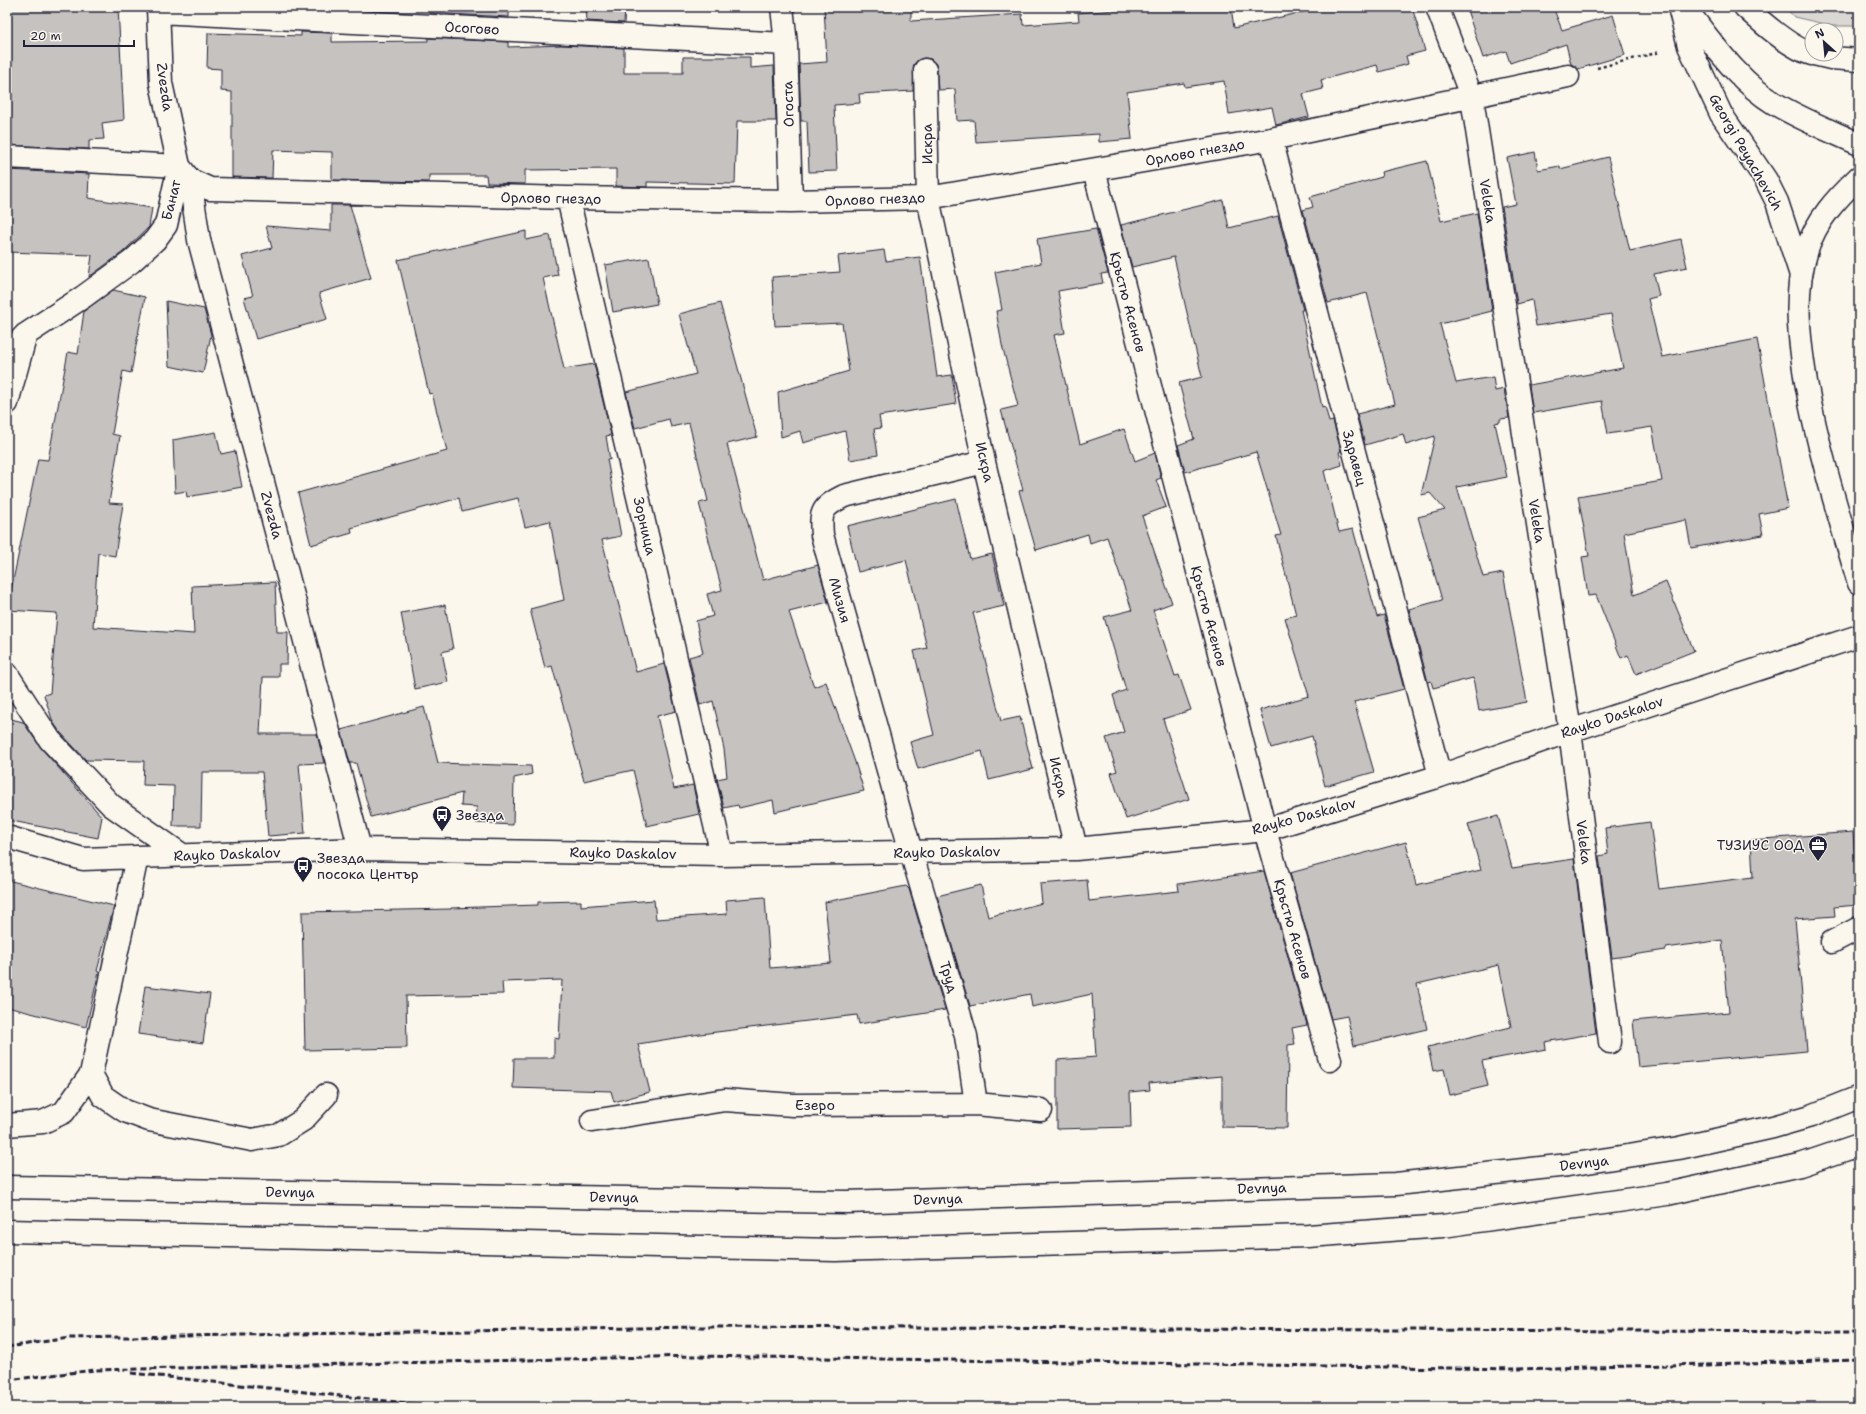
<svg xmlns="http://www.w3.org/2000/svg" width="1866" height="1414" font-family="'Shantell Sans',sans-serif">
<rect width="100%" height="100%" fill="#fbf7ec"/>
<filter id="ink" filterUnits="userSpaceOnUse"><feTurbulence type="fractalNoise" baseFrequency=".025" numOctaves="2"/><feDisplacementMap in="SourceGraphic" scale="8" xChannelSelector="R" yChannelSelector="G"/><feConvolveMatrix kernelMatrix="1 2 1 2 8 2 1 2 1" color-interpolation-filters="sRGB"/></filter>
<g filter="url(#ink)">
<!-- green -->
<path fill="#dbd8d3" stroke="#7e7d87" d="M1785 7H1859V26H1833L1794 17Z"/>
<!-- building -->
<path fill="#c6c2c0" stroke="#22223b" d="M7 7H118L124 120 102 123 104 139 89 140V149L7 145Z
M429 7H509V17L429 13Z
M586 7H625L624 23 587 21Z
M824 7H911V21L1022 14 1023 25 1079 21 1078 13 1153 7H1231L1234 28 1324 7H1412L1425 51 1406 56 1408 64 1379 72 1377 65 1321 80 1323 89 1303 94 1309 117 1276 125 1272 107 1229 114 1224 81 1185 87 1184 83 1127 92 1132 139 1099 142V134L976 142 974 120 957 121 955 89 938 90 936 64 931 59 924 58 918 60 914 64 913 91 859 94 860 103 834 105 837 171 809 172 807 121H801L799 64 827 62Z
M1466 7H1553L1562 30 1613 15 1625 55 1578 69 1571 64 1566 44 1510 63 1506 51 1483 58Z
M301 32 332 33V42L428 41V38L508 42V47L562 45 624 48V73H683V57H750V68L774 66 776 121H737L735 184 647 182V187L616 186V169L525 170V184L487 183 486 175H429V182L332 180V152L273 150 272 178 232 177V92L221 91V69L207 68 208 33 301 36Z
M1535 152 1538 170 1560 166V169L1608 157 1630 251 1681 239 1687 267 1654 274 1659 296 1648 299 1662 357 1757 339 1788 508 1759 514 1763 535 1691 548 1686 520 1624 533 1634 595 1666 582 1694 651 1636 674 1628 655 1621 658 1596 595 1588 596 1582 557 1589 556 1578 496 1662 481 1652 427 1608 434 1602 401 1533 413 1529 385 1623 368 1611 314 1536 326 1532 300 1517 304 1502 207 1516 204 1507 158Z
M1427 161 1441 221 1477 213 1492 311 1440 324 1456 383 1493 377 1495 391 1504 389 1509 418 1500 419V422L1495 423 1507 477 1457 487 1483 577 1503 573 1527 702 1479 711 1473 678 1433 688 1431 681 1428 682 1409 609 1442 600 1418 517 1445 510 1430 493 1421 495 1435 436 1406 445 1403 434 1365 445 1357 414 1395 404 1367 293 1328 303 1303 210 1313 207 1310 197 1382 177 1381 172Z
M7 170 89 174 88 198 152 208 149 227 123 252 89 277 92 255 7 252Z
M1223 200 1229 228 1278 216 1303 310H1301L1322 407 1325 406 1329 422 1333 421 1341 451 1339 452 1342 465 1324 471 1339 532 1353 529 1377 617 1384 615 1404 689 1354 702 1374 772 1325 786 1312 736 1271 748 1260 710 1309 696 1285 618 1296 615 1276 536 1281 535 1256 452 1185 472 1178 445 1194 439 1179 383 1202 377 1174 257 1132 267 1121 225Z
M331 205H362H350L371 278 319 293 327 319 256 339 244 298 253 296 242 256 272 248 266 226 331 231Z
M1096 229 1108 273 1101 274 1103 283 1058 291 1065 333 1054 335 1080 444 1124 429 1135 461 1155 453 1161 478 1156 480 1166 507 1142 516 1172 603 1153 610 1175 676 1179 675 1191 710 1163 719 1189 799 1126 819 1111 773 1117 771 1106 738 1124 732 1113 695 1126 690 1104 617 1132 610 1107 537 1090 543 1088 534 1036 550 1019 491 1023 490 1001 410 1018 406 1002 345 996 311 1002 310 995 272 1041 263 1037 239Z
M526 231V240L550 235 558 275 543 278 564 369 594 364 611 435 606 436 610 460 607 459 621 536 602 540 636 672 664 664 676 711 657 716 674 789 693 785 699 814 647 826 633 770 584 781 552 666 545 668 530 609 564 600 550 521 525 527 518 498 462 512 459 498 351 528 352 533 311 545 298 493 447 451 432 393 429 394 398 260Z
M884 250 886 261 920 257 937 377 952 375 956 404 879 416 881 428 874 429 878 455 850 460 845 431 803 443 800 431 781 437 778 392 849 371 842 323 775 326 772 277 840 272 838 256Z
M649 258 657 304 613 312 605 265Z
M113 290 145 297 131 373 123 371 112 434 120 436 109 503 123 504 115 556 98 553 93 627 194 634 192 586 275 582 277 632H288L287 664H279V677H263L260 734H317L324 763 299 764 305 833 268 836 262 772H202L201 826H173L174 786 143 785 144 761 86 760 60 732 53 722 44 695 50 693 57 613 7 610 38 459 48 460 68 352 78 354 84 311Z
M166 301 204 309 211 335 203 373 169 366Z
M720 303 757 437 727 444 763 580 818 565 828 602 789 612 814 687 826 682 855 762 864 791 775 812 773 800 739 808 738 805 724 808 717 779 727 777 724 749 713 701 700 705 689 657 703 653 696 621 713 616 707 594 722 590 699 503 708 501 689 423 671 427 669 419 635 428 626 392 696 374 679 314Z
M216 432 221 454 235 451 242 487 187 497 186 491 175 493 173 440Z
M956 499 970 559 992 554 1004 606 973 613 1001 721 1020 717 1033 769 989 780 982 751 918 769 910 742 934 735 914 651 927 648 906 560 858 572 847 526Z
M445 605 453 649 442 652 448 682 415 689 401 613Z
M424 707 438 763 531 766 532 774 514 778 513 825 476 823 477 807 461 806 462 793 371 817 356 763H350L341 730Z
M7 718 23 722 41 748 102 817 98 838 7 820Z
M1498 816 1512 868 1574 859 1596 1033 1545 1042 1546 1049 1482 1061 1488 1086 1450 1095 1444 1069 1433 1071 1428 1047 1511 1027 1499 965 1417 984 1427 1029 1354 1046 1347 1016 1331 1019 1290 873 1406 842 1416 885 1481 870 1468 824Z
M1650 822 1659 889 1753 877 1751 840 1853 832 1858 905 1834 907 1835 916 1795 919 1807 1051 1638 1067 1633 1021 1729 1012 1722 940 1666 948V950L1612 958 1599 856 1608 854 1605 828Z
M1264 871 1307 1025 1292 1028 1295 1044 1288 1045 1287 1128 1222 1127V1076L1149 1083 1150 1090 1130 1092 1131 1127 1057 1129V1060L1096 1057 1092 994 1032 1007 1030 994 970 1006 937 896 981 885 988 917 1042 903 1040 884 1087 880 1089 901 1179 891 1178 884Z
M7 880 114 906 97 971 99 972 86 1027 7 1007Z
M906 886 909 889 945 1010 859 1024 857 1015 700 1034 638 1044 650 1092 614 1102 611 1091 513 1088 514 1058H554V1038L559 1039 562 980 502 982 503 994 406 996 407 1048 305 1050 302 912 451 909V908L538 905V902L581 901V906L654 900 656 919 727 914 726 900 765 897 770 968 831 963 825 902Z
M145 986 210 994 203 1043 138 1034Z"/>
<g fill="none" stroke-linecap="round" stroke-linejoin="round">
<defs>
<path id="minor" d="M158 7 161 83 179 166 190 180 210 189 568 198 791 201 928 198 1271 139 1568 76
M782 7 786 44 791 201
M1437 7 1472 98 1570 731 1610 1042
M158 12 786 44
M925 70 928 198 984 462 1076 849
M1271 139 1440 776
M7 157 179 166 166 225 155 240 131 262 83 297 25 335 7 354
M1094 170 1265 830 1330 1060
M190 180 199 240 360 849
M568 198 722 855
M7 403 25 338
M7 674 50 740 111 805 182 855
M7 837 83 859 360 849 722 855 1076 849 1265 830 1440 776 1570 731 1859 636
M1832 942 1859 928
M91 1074 103 1096 125 1111 149 1120 252 1140 279 1135 303 1120 326 1095
M976 1104 966 1036 911 852 822 535C820 511 822 507 844 496L984 462
M592 1121 725 1100 793 1105 976 1104 1041 1110
M7 1125 43 1122 64 1112 91 1074 137 857"/>
<path id="major" d="M1679 7 1689 46 1721 114 1766 180 1777 202 1801 275
M1684 7C1711 40 1736 80 1774 103 1800 119 1831 131 1859 144
M7 1187 846 1202 1396 1184 1568 1165 1679 1148 1773 1127 1811 1116 1859 1097
M7 1231 835 1250 1308 1236 1443 1226 1667 1194 1800 1165 1859 1145"/>
<path id="highway" d="M1745 7C1760 21 1792 49 1812 54
M1814 54 1831 58 1859 60
M1859 177C1837 198 1816 220 1807 250 1793 292 1799 339 1806 382 1818 450 1839 516 1859 583
M1852 1148 1859 1147"/>
</defs>
<!-- minor casing -->
<use href="#minor" stroke="#22223b" stroke-width="25"/>
<!-- major casing -->
<use href="#major" stroke="#22223b" stroke-width="25"/>
<!-- highway casing -->
<use href="#highway" stroke="#22223b" stroke-width="25"/>
<!-- path -->
<path stroke="#22223b" stroke-width="2.5" stroke-dasharray="3 3" stroke-linecap="butt" d="M1597 68 1660 52"/>
<!-- minor -->
<use href="#minor" stroke="#fbf7ec" stroke-width="22"/>
<!-- major -->
<use href="#major" stroke="#fbf7ec" stroke-width="22"/>
<!-- highway -->
<use href="#highway" stroke="#fbf7ec" stroke-width="22"/>
<!-- rail -->
<path stroke="#22223b" stroke-width="3" stroke-dasharray="6 3" stroke-linecap="butt" d="M7 1347 69 1338 695 1327 1859 1332
M131 1373 442 1407
M7 1380 95 1370 695 1356 1515 1369 1859 1360"/>
</g>
</g>
<!-- icons -->
<defs>
<symbol id="bus-pin" viewBox="-11 -11 22 30"><path d="M0 17L-7.5 6A9.5 9.5 0 1 1 7.5 6Z" fill="#22223b" stroke="#fbf7ec"/><path d="M-5-6H5V4H4V6H2V4H-2V6H-4V4H-5ZM-3.5-4V0h7V-4ZM-3.5 1.2v1.5H-2V1.2ZM2 1.2v1.5H3.5V1.2Z" fill="#fff"/></symbol>
<symbol id="office-pin" viewBox="-11 -11 22 30"><path d="M0 17L-7.5 6A9.5 9.5 0 1 1 7.5 6Z" fill="#22223b" stroke="#fbf7ec"/><path d="M-6-3h4V-5.5h4V-3h4V5H-6ZM-1-4.5V-3h2v-1.5ZM-6 0V1H6V0Z" fill="#fff"/></symbol>
</defs>
<g fill-rule="evenodd">
<use href="#bus-pin" x="431" y="804" width="22" height="30"/>
<use href="#office-pin" x="1807" y="834" width="22" height="30"/>
<use href="#bus-pin" x="292" y="855" width="22" height="30"/>
</g>
<g text-anchor="middle" stroke-width="3" stroke-linejoin="round" paint-order="stroke">
<!-- street labels -->
<g font-size="14" fill="#22223b" stroke="#fbf7ec">
<text transform="translate(472 28) rotate(3)" y="5">Осогово</text>
<text transform="translate(165 87) rotate(82)" y="5">Zvezda</text>
<text transform="translate(788 104) rotate(-92)" y="5">Огоста</text>
<text transform="translate(927 144) rotate(-91)" y="5">Искра</text>
<text transform="translate(1195 152) rotate(-10)" y="5">Орлово гнездо</text>
<text transform="translate(1746 152) rotate(60)" y="5">Georgi Peyachevich</text>
<text transform="translate(551 198) rotate(1)" y="5">Орлово гнездо</text>
<text transform="translate(875 199) rotate(-2)" y="5">Орлово гнездо</text>
<text transform="translate(171 200) rotate(-76)" y="5">Банат</text>
<text transform="translate(1488 201) rotate(81)" y="5">Veleka</text>
<text transform="translate(1128 302) rotate(75)" y="5">Кръстю Асенов</text>
<text transform="translate(1355 458) rotate(75)" y="5">Здравец</text>
<text transform="translate(985 462) rotate(77)" y="5">Искра</text>
<text transform="translate(272 515) rotate(75)" y="5">Zvezda</text>
<text transform="translate(1537 521) rotate(81)" y="5">Veleka</text>
<text transform="translate(645 526) rotate(77)" y="5">Зорница</text>
<text transform="translate(840 600) rotate(74)" y="5">Мизия</text>
<text transform="translate(1209 616) rotate(75)" y="5">Кръстю Асенов</text>
<text transform="translate(1612 717) rotate(-18)" y="5">Rayko Daskalov</text>
<text transform="translate(1059 777) rotate(77)" y="5">Искра</text>
<text transform="translate(1304 816) rotate(-15)" y="5">Rayko Daskalov</text>
<text transform="translate(1584 842) rotate(83)" y="5">Veleka</text>
<text transform="translate(947 852) rotate(-1)" y="5">Rayko Daskalov</text>
<text transform="translate(623 853) rotate(1)" y="5">Rayko Daskalov</text>
<text transform="translate(227 854) rotate(-2)" y="5">Rayko Daskalov</text>
<text transform="translate(1293 929) rotate(74)" y="5">Кръстю Асенов</text>
<text transform="translate(949 977) rotate(73)" y="5">Труд</text>
<text x="815" y="1110">Езеро</text>
<text transform="translate(1584 1163) rotate(-7)" y="5">Devnya</text>
<text transform="translate(1262 1188) rotate(-2)" y="5">Devnya</text>
<text transform="translate(290 1192) rotate(1)" y="5">Devnya</text>
<text transform="translate(614 1197) rotate(1)" y="5">Devnya</text>
<text transform="translate(938 1199) rotate(-2)" y="5">Devnya</text>
</g>
<!-- poi labels -->
<g font-size="14" fill="#22223b" stroke="#fbf7ec" text-anchor="start">
<text x="456" y="820">Звезда</text>
<text x="1804" y="850" text-anchor="end">ТУЗИУС ООД</text>
<text x="317" y="863">Звезда<tspan x="317" dy="16">посока Център</tspan></text>
</g>
</g>
<!-- margin -->
<rect width="1866" height="1414" fill="none" stroke="#fbf7ec" stroke-width="24"/>
<rect x="12" y="12" width="1842" height="1390" fill="none" stroke="#22223b" stroke-width="1.5" filter="url(#ink)"/>
<!-- north arrow -->
<g transform="translate(1824 42) rotate(333)"><circle r="19" fill="#fbf7ec" stroke="#a4a2a5"/>
<path d="M0-3L7 15L0 10L-7 15Z" fill="#22223b"/>
<text y="-6" font-size="11" font-weight="bold" text-anchor="middle" fill="#22223b">N</text>
</g>
<!-- scale -->
<path d="M24 40v6h110v-6" fill="none" stroke="#22223b" stroke-width="2"/>
<text x="30" y="40" font-size="12" fill="#22223b" stroke="#fbf7ec" stroke-width="3" paint-order="stroke">20 m</text>
</svg>
